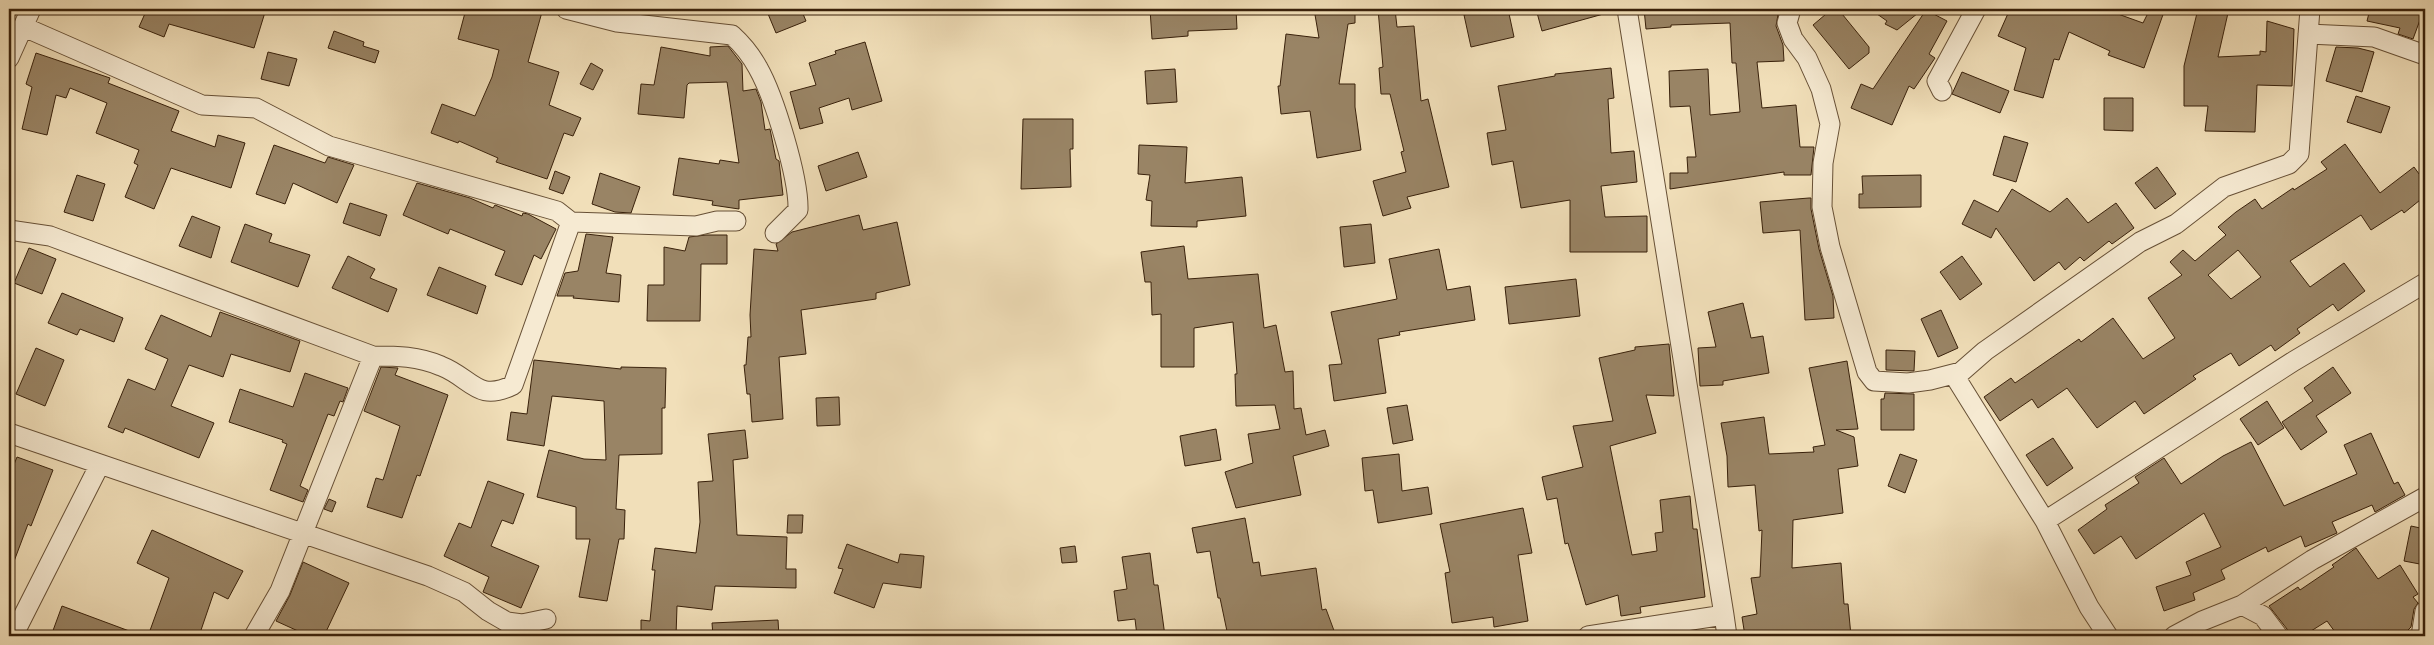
<svg xmlns="http://www.w3.org/2000/svg" width="2434" height="645" font-family="'Sorts Mill Goudy',serif">
<rect width="100%" height="100%" fill="#f1dfb9"/>
<filter id="stains"><feTurbulence type="fractalNoise" baseFrequency=".004" numOctaves="4"/><feColorMatrix values="0 0 0 0 .2 0 0 0 0 .09 0 0 0 0 .02 0 0 0 .5 -.17"/></filter>
<radialGradient id="worn" r=".72"><stop offset=".6" stop-color="#630" stop-opacity="0"/><stop offset="1" stop-color="#630" stop-opacity=".3"/></radialGradient>
<!-- building -->
<path fill="#998465" stroke="#39210b" fill-rule="evenodd" d="M147 9H266L254 48 169 24 164 37 139 27Z
M466 9H529L542 12 528 62 559 72 549 105 581 118 573 136 564 133 547 179 496 162 498 158 459 141 458 143 431 133 442 104 475 116 492 77 499 50 458 39Z
M766 9H801L806 21 776 33Z
M1150 9H1236L1237 29 1188 31V36L1152 39Z
M1314 9H1355V23L1348 24 1339 84H1355V107L1361 150 1317 158 1310 111 1281 114 1278 86H1280L1286 34 1319 38Z
M1378 9H1395L1397 27 1414 26 1421 101 1428 99 1449 187 1407 197 1411 208 1383 216 1373 181 1406 172 1401 152 1404 151 1390 94H1381L1379 68 1383 67Z
M1489 9H1508L1514 37 1471 47 1464 15Z
M1536 9H1606L1607 13 1542 31Z
M1644 9H1779L1776 26 1783 45 1784 61 1757 62 1762 108 1796 105 1800 147H1814L1811 175H1784V172L1670 189V173H1688L1687 157H1696L1690 106 1670 107 1669 71 1708 69 1710 115 1740 112 1736 63H1732L1730 23 1671 25V27L1646 29Z
M1832 9H1838L1869 47V53L1849 69 1813 25Z
M1870 9H1923L1897 30 1885 24 1887 21Z
M2010 9H2121L2118 14 2143 23 2150 9H2165L2144 68 2108 55 2110 51 2069 32 2059 60 2054 59 2043 98 2014 90 2026 48 1998 36Z
M2198 9 2228 13 2218 57 2260 55V51L2266 52 2267 21 2294 29 2292 86 2257 85 2255 132 2205 131 2208 106H2184V66Z
M2370 9H2424L2413 39 2398 34 2400 28 2367 21Z
M1926 10 1947 21 1929 54 1935 58 1914 89 1909 86 1892 125 1851 108 1861 84 1873 89Z
M334 31 364 42 363 46 379 51 375 63 328 48Z
M865 42 882 101 852 110 849 98 819 108 823 123 800 129 790 92 816 85 809 63 836 54 835 51Z
M728 46 742 64 743 91 756 89 761 102 765 130 770 129 776 159 779 161 783 195 739 200V209L712 205 713 201 673 195 679 158 719 164 720 160 739 163 727 82 689 83 687 85 684 118 638 114 641 84 654 85 661 47 710 56V47Z
M2336 47 2358 48 2374 52 2362 92 2326 81Z
M268 52 297 59 289 86 261 79Z
M36 53 110 78 108 83 179 111 171 131 215 147 218 135 245 143 231 188 171 168 154 209 125 197 138 165 134 163 139 150 96 133 107 103 70 88 66 98 56 95 47 135 22 129 32 87 26 84Z
M591 63 603 70 593 90 580 84Z
M1611 68 1614 98 1608 99 1611 153 1634 151 1637 182 1601 186 1605 217 1647 216V252H1570V200L1521 208 1513 161 1492 165 1487 133 1506 130 1498 86 1555 76V74Z
M1175 69 1177 102 1147 104 1145 71Z
M1962 72 2009 91 2000 113 1952 94Z
M2356 96 2390 107 2381 133 2347 122Z
M2104 98H2133V131L2104 130Z
M1023 119H1073V149H1070L1071 187 1021 189Z
M2004 136 2028 143 2016 182 1993 175Z
M2345 144 2380 193 2414 167 2425 182V196L2404 213 2402 210 2371 230 2361 215 2290 261 2310 287 2344 263 2365 291 2338 311 2333 304 2297 329 2300 333 2275 351 2271 345 2239 366 2231 353 2193 376 2196 379 2144 414 2135 401 2097 428 2067 388 2038 408 2032 399 2000 421 1984 397 2011 378 2015 383 2079 339 2081 342 2113 318 2143 359 2175 338 2148 298 2182 275 2170 262 2183 250 2195 261 2226 235 2218 227 2236 212 2255 199 2262 209 2293 188 2294 190 2327 169 2321 162ZM2238 250 2261 277 2231 299 2208 275Z
M274 145 325 163 328 157 354 165 337 203 293 183 285 204 256 194Z
M1139 145 1187 147 1185 183 1242 177 1246 216 1197 221V227L1151 226 1152 201 1146 200 1150 175 1138 174Z
M858 152 867 177 826 191 818 166Z
M2157 167 2176 194 2155 209 2135 183Z
M555 171 570 177 563 194 549 189Z
M600 173 640 187 631 213 615 212 592 204Z
M77 175 105 184 93 221 64 212Z
M1921 175V207L1859 208V194H1863L1862 176Z
M417 183 470 198 493 208 495 205 522 216 523 213 528 214 556 229 541 259 534 255 522 285 495 275 505 251 450 229 448 234 403 215Z
M2012 189 2050 212 2067 198 2088 223 2116 203 2134 228 2112 244 2109 241 2084 261 2080 257 2065 270 2059 262 2034 281 1996 228 1991 238 1962 224 1974 200 1998 212Z
M1809 198H1811V209L1819 249 1833 296 1834 318 1805 320 1800 230 1763 233 1760 202Z
M350 203 387 215 380 236 343 223Z
M859 215 863 230 897 222 910 285 876 293V299L801 310 806 354 779 357 783 419 752 422 750 394H747L744 365H746L748 337H751L750 315 754 249 778 251 776 244 792 232Z
M192 216 220 227 211 258 179 246Z
M245 224 272 234 269 242 310 255 298 287 231 262Z
M1371 224 1375 263 1344 267 1340 227Z
M586 234 613 237 606 273 621 275 619 302 573 298 574 296H557L565 273 578 271Z
M706 235H727V264H701L700 321H647L648 285H664V247L685 251 689 237Z
M1184 246 1188 279 1258 274 1264 328 1276 325 1285 372 1293 371 1294 409 1301 408 1306 435 1325 430 1329 446 1293 456 1301 495 1236 508 1225 472 1253 463 1248 434 1280 429 1275 405 1236 406 1235 374H1237L1233 322 1194 328V367H1161V314L1152 315 1151 282H1145L1141 252Z
M29 248 56 259 42 294 14 283Z
M1439 249 1447 290 1470 286 1475 320 1399 332 1400 335 1378 339 1386 393 1334 401 1329 365 1342 364 1331 312 1397 299 1389 259Z
M348 256 375 269 370 278 397 289 388 312 332 288Z
M1962 256 1982 284 1960 300 1940 272Z
M439 267 486 286 477 314 427 295Z
M1576 279 1580 316 1509 324 1505 287Z
M62 293 123 318 114 342 80 329 77 335 48 323Z
M1743 303 1751 338 1763 336 1769 373 1723 381V385L1700 386 1698 348 1716 347 1708 312Z
M1941 310 1958 348 1938 357 1921 319Z
M220 312 300 341 290 372 231 354 223 377 189 365 171 406 214 423 199 458 125 428 123 433 108 427 128 379 155 390 168 359 145 349 161 315 211 337Z
M1669 344 1674 396 1646 395 1656 433 1610 446 1632 555 1657 551 1655 533 1663 532 1660 500 1690 496 1693 529H1697L1705 597 1640 607 1641 613 1621 616 1618 595 1586 605 1568 543 1565 544 1557 498 1547 500 1542 477 1583 467 1573 426 1613 421 1599 358 1635 350V347Z
M36 348 64 360 45 406 16 394Z
M1886 350 1915 351 1914 371 1886 370Z
M534 360 621 369V367L666 368 665 408H662V454L619 455 616 509 625 510 624 539H619L607 601 579 597 590 539H576V507L537 497 549 450 584 459 606 460 604 401 552 396 544 446 507 440 511 412 527 414Z
M1847 361 1858 429 1836 430 1854 437 1858 466 1838 469 1843 513 1793 520 1792 568 1841 563 1844 604H1848L1851 636H1766V633L1745 636 1742 617 1757 614 1751 578 1760 577 1762 530 1759 531 1755 485 1728 487 1727 456 1721 423 1764 417 1769 454 1814 452 1813 447 1825 445 1809 368Z
M381 367 398 368 395 375 448 395 420 476 417 475 402 518 367 507 376 478 383 480 400 426 364 411Z
M2333 367 2351 393 2316 416 2327 432 2301 450 2282 422 2313 401 2304 388Z
M305 373 348 388 343 402 340 401 334 416 328 414 300 486 308 490 303 502 270 490 287 444 282 442 283 440 229 422 240 389 293 407Z
M1885 393 1914 394V430H1881V399H1884Z
M839 397 840 425 817 426 816 398Z
M2267 401 2284 428 2258 445 2240 419Z
M1407 405 1413 440 1393 444 1387 408Z
M1216 429 1221 460 1185 466 1180 436Z
M745 430 748 458 733 460 737 535 787 537 786 569H796V588L715 586 712 610 677 606 676 636H641V620L650 621 655 570H652L655 548 696 553 700 522 698 482 713 481 708 434Z
M2371 433 2394 484 2398 482 2405 495 2375 512 2372 505 2332 522 2337 533 2305 547 2301 536 2268 552 2266 547 2221 570 2225 579 2193 593 2195 600 2164 611 2156 587 2191 575 2186 562 2221 547 2204 513 2136 559 2121 536 2094 554 2078 530 2107 509 2105 505 2139 483 2135 477 2164 458 2181 484 2223 456 2251 442 2284 506 2357 474 2344 445Z
M2053 438 2073 468 2047 486 2026 455Z
M1399 454 1402 491 1428 487 1432 514 1378 523 1373 490 1365 491 1362 458Z
M1900 454 1917 460 1905 493 1888 486Z
M17 457 53 470 31 526 28 524 10 572 9 477Z
M488 481 524 494 513 524 502 520 491 546 539 566 521 608 483 592 489 577 444 556 459 523 471 528Z
M329 499 336 502 332 512 324 509Z
M1523 508 1532 553 1518 555 1528 621 1494 627 1493 617 1452 623 1445 573 1450 572 1440 524Z
M788 515H803L802 533H787Z
M1245 518 1253 563 1259 562 1261 576 1316 568 1322 610 1326 609 1336 636H1228L1220 598H1218L1210 551 1197 553 1192 528Z
M2411 526 2425 529V565L2404 561Z
M152 530 243 571 228 599 214 592 199 636H148L169 578 137 563Z
M847 544 898 563 900 554 924 556 921 588 883 583 874 608 834 593 843 569 838 568Z
M1075 546 1077 562 1062 563 1060 548Z
M2356 548 2378 579 2400 565 2418 594 2413 597 2418 603 2414 609 2411 627 2402 636H2338L2327 621 2303 636H2289L2287 629 2269 606 2298 587 2300 590 2334 567 2332 565Z
M1150 553 1154 585H1158L1165 636H1137L1135 619 1118 621 1114 591 1127 589 1122 557Z
M303 562 349 583 324 636H309L276 621 290 595Z
M62 606 140 635V636H51Z
M778 620 779 636H713L712 623Z"/>
<g fill="none" stroke-linecap="round" stroke-linejoin="round">
<defs>
<path id="minor" d="M566 9 617 22 732 35C743 45 751 55 758 68 774 96 799 178 798 210L775 233
M1627 9 1724 615
M1791 9 1787 23 1793 39 1807 58 1821 89 1830 124 1823 163 1822 207 1830 247 1867 372 1874 381 1908 383 1930 380 1961 372 1985 351 2140 242 2176 224 2224 187 2289 164 2299 154 2310 9
M24 27 202 105 256 108 329 146 557 211 571 222 696 226 717 221H736
M2308 34 2374 37 2425 55
M9 58 31 9
M1942 91 1937 81 1976 9
M9 230 50 236 373 356C397 356 418 356 441 366 472 378 477 403 513 385L571 222
M1954 375 2045 521 2089 607 2108 636
M9 433 428 576 464 592 488 611 507 622 522 624 546 619
M2045 521 2294 361 2425 283
M2242 605 2263 616 2278 636
M13 636 100 464
M254 636 280 591 373 356
M1588 636 1724 615 1727 636
M2174 636 2202 621 2242 605 2312 560 2425 497
M2421 636 2425 611"/>
</defs>
<!-- minor casing -->
<use href="#minor" stroke="#675036" stroke-width="21"/>
<!-- minor -->
<use href="#minor" stroke="#f6ead2" stroke-width="19"/>
</g>
<!-- margin -->
<rect width="2434" height="645" fill="none" stroke="#f1dfb9" stroke-width="30"/>
<rect x="10" y="10" width="2414" height="625" fill="none" stroke="#39210b" stroke-width="2.5"/>
<rect x="15" y="15" width="2404" height="615" fill="none" stroke="#39210b"/>
<rect width="100%" height="100%" filter="url(#stains)"/>
<rect width="100%" height="100%" fill="url(#worn)"/>
</svg>
